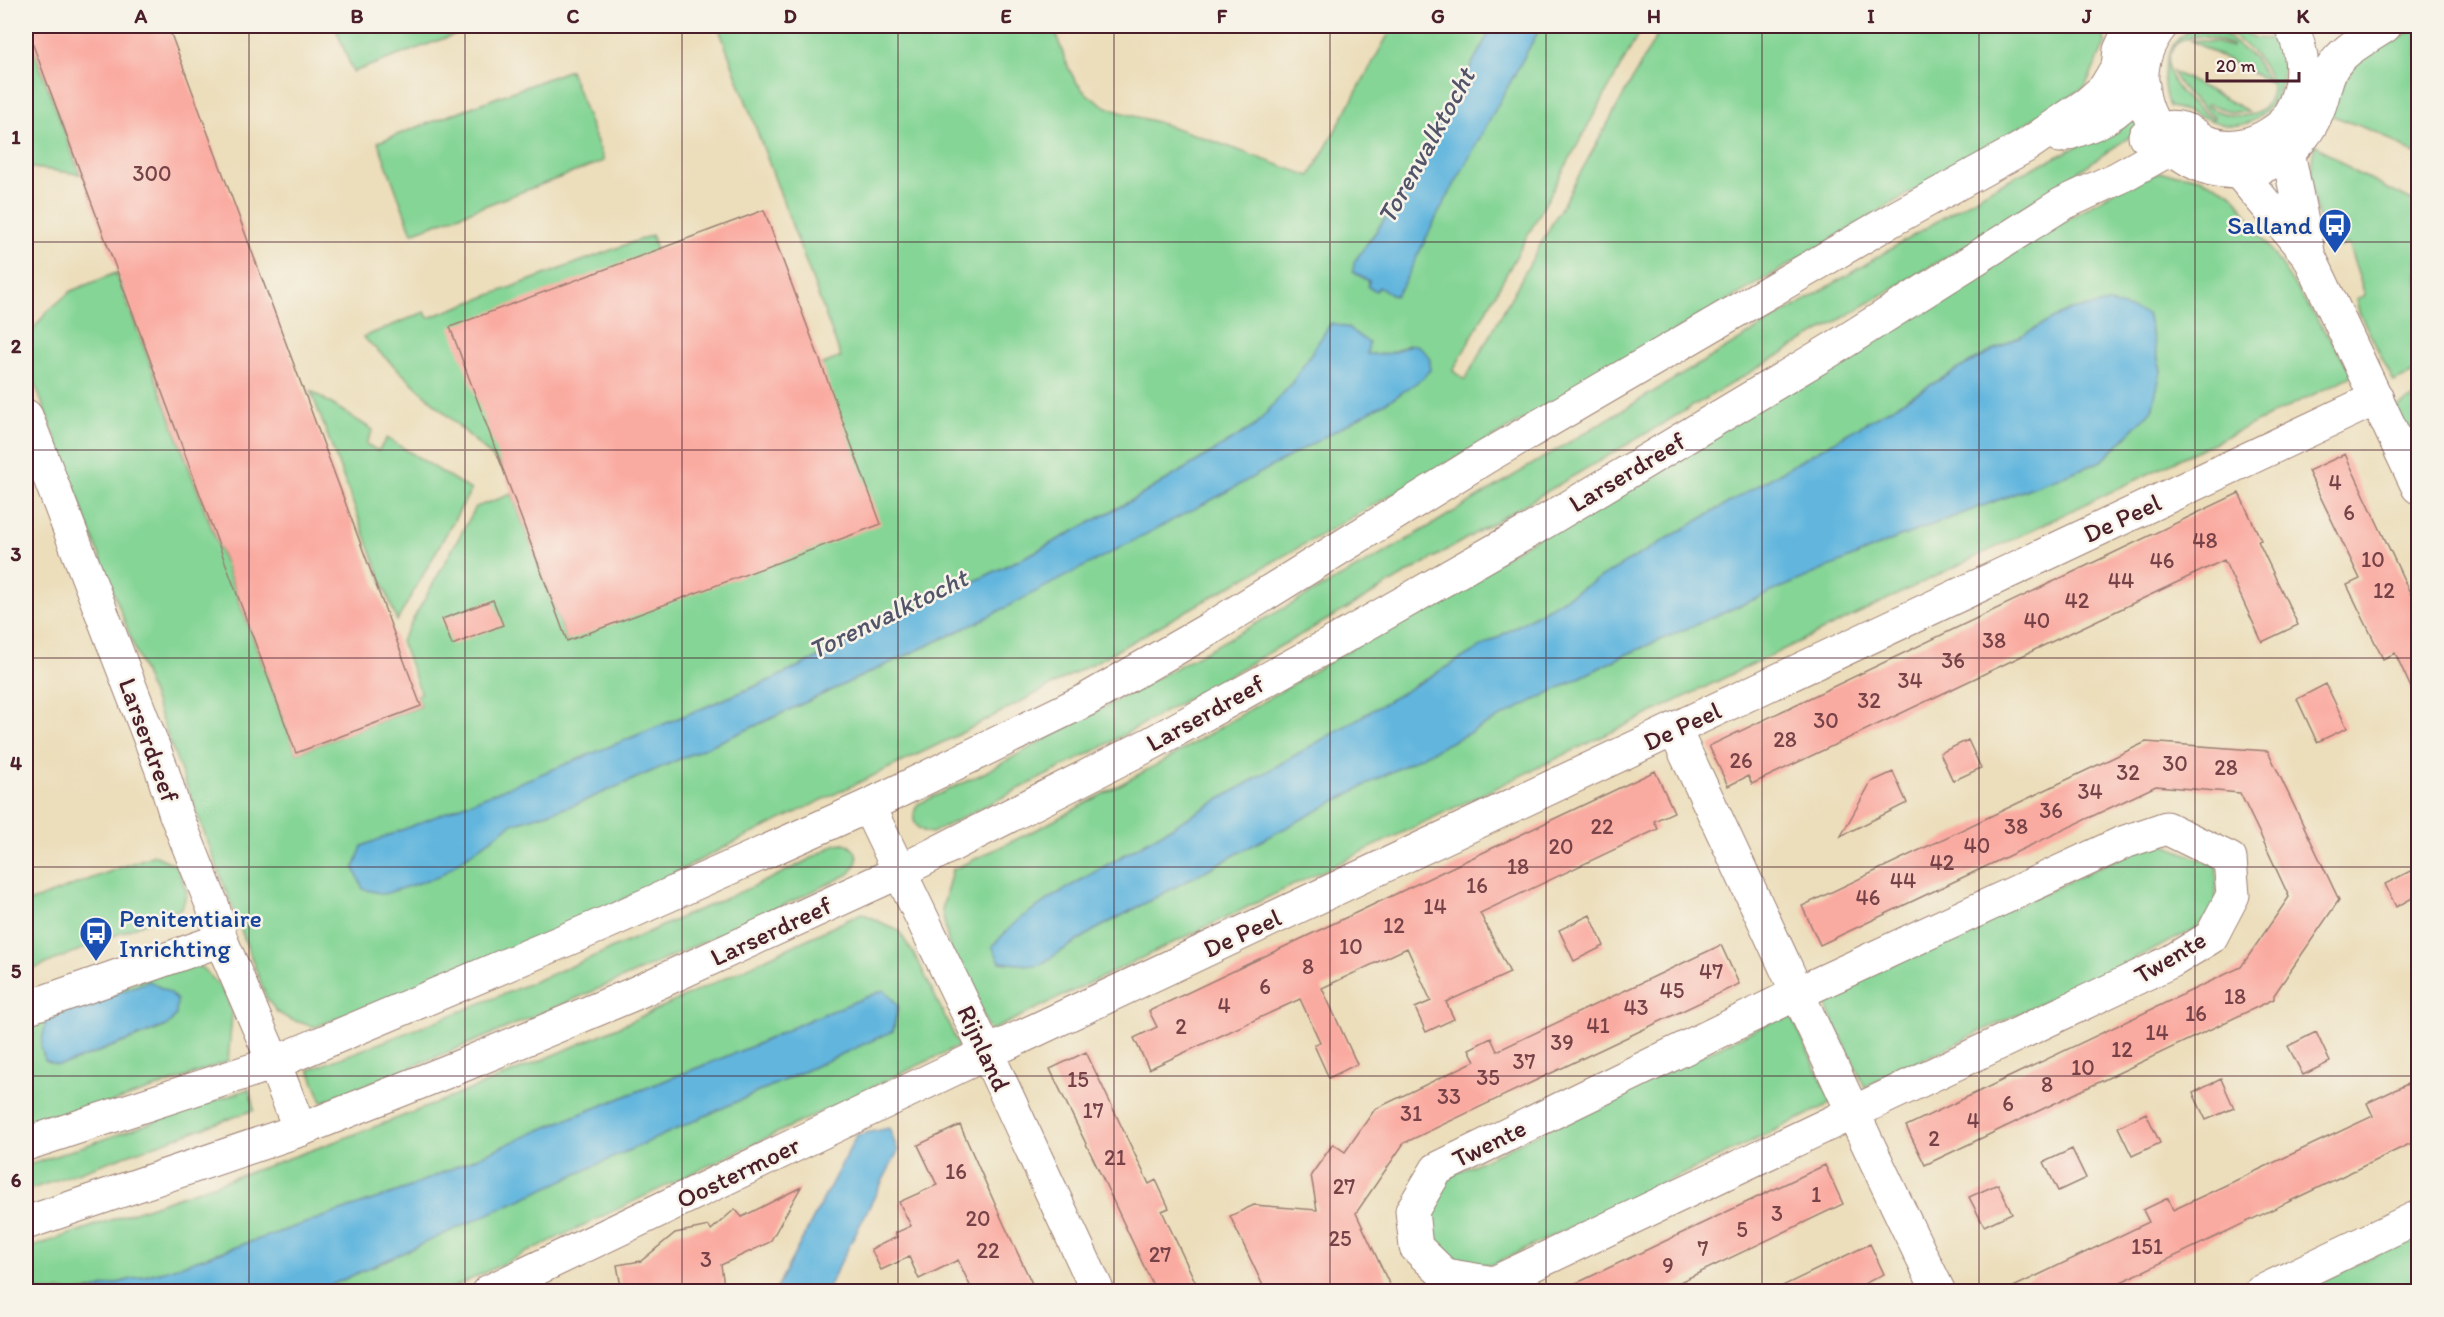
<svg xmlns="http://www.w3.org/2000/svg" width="2444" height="1317" font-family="Itim,sans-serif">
<rect width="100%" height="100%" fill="#f7f3e8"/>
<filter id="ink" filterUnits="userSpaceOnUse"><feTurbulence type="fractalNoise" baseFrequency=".0167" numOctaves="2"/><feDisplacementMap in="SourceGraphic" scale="12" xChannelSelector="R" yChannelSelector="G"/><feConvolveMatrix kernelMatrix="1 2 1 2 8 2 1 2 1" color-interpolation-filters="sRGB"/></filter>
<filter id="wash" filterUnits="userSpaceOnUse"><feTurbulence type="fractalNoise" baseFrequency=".008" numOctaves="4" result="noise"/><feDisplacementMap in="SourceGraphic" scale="24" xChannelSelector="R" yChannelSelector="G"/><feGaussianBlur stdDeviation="1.35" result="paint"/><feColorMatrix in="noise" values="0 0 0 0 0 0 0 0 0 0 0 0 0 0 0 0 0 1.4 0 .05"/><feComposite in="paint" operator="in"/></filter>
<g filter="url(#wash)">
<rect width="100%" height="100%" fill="#ecdebb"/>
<!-- green -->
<path fill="#85d596" stroke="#687a60" stroke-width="1.5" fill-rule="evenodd" d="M335 26H478L353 72Z
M718 26H1053C1062 48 1068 78 1087 94 1109 113 1137 116 1163 124 1213 140 1261 159 1310 176L1393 26H1493L1392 209 1354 262 1369 281 1394 295 1402 286 1437 216 1541 26H1643L1453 371 1465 380 1662 26H2078L2102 35 2106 42 2085 87 2063 101 1828 242 1492 438 1105 657 954 737 743 838 583 920 457 973 315 1027 289 1019 277 1012 267 999 26 360V345L35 327 47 312 71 291 116 273 296 753 421 706 417 695 421 693 401 641 476 507 512 494 567 641 821 365 841 357ZM1340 328H1348L1366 354C1373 354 1380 355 1386 354 1400 352 1407 338 1422 349L978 622 746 730 577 804 512 824 438 877 628 739 773 679 1033 553 1140 496 1255 426Z
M2197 26H2229L2256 38 2276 40C2285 56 2284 71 2279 89 2271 113 2248 131 2222 124 2204 120 2189 109 2169 107 2158 77 2164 40 2197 26ZM2228 33C2246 45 2264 60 2271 82 2273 88 2272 94 2269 100 2258 124 2225 116 2206 106L2208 104 2232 112H2250L2172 71C2182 92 2196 103 2214 117L2213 119C2195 108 2176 93 2169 72 2167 64 2168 56 2172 49 2186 28 2213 38 2232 45V47L2214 42 2190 40 2268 81 2255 59 2226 36Z
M2418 27V156L2380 134 2328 114 2339 90 2357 62Z
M26 29 80 174 26 167Z
M570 70 604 161 412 233 378 142Z
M2134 119 2141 129 1981 237 1348 608 1102 747 932 833C915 831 909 819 918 804L984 773 1390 550 1994 187Z
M2315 144 2356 173 2418 204V371L2394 382 2359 312 2356 300 2365 295 2348 244 2329 250C2316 211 2305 185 2315 144Z
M2160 173C2191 174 2207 178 2234 195L2354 375 990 1031 949 946 942 910 952 870 1042 827 1169 758 2132 181ZM2070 310 2147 314 2161 370 2152 410 2102 461 1897 538 1625 655 1371 782 1093 931 1038 966 1018 920 1052 897 1960 368Z
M652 235 656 250 502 466 363 337 425 312 428 318Z
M311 391 373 430 366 444 378 451 387 438 471 490 397 621Z
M2418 396V458L2395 408Z
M2155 841 2217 866 2216 907 2194 930 1865 1087 1822 997Z
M844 843C860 850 861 862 849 874 677 957 501 1033 322 1102L309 1070C436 1022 561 973 684 916 735 894 789 873 836 844Z
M154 855 176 865 187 892 182 908 26 972V903Z
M862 913 899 931 918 961 959 1046 446 1291H318L893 1031 898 1005 884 991 809 1020 753 1046 547 1127 405 1189 168 1270 86 1291H26V1249C178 1197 332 1146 482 1085 611 1033 736 973 862 913Z
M188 964 202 968 220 986 228 1000 232 1014 228 1061 173 1082 26 1131V1020ZM172 1021 167 1026 69 1063 43 1054V1037Z
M1790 1013 1832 1103 1494 1264C1483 1265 1472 1265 1461 1262 1442 1255 1426 1229 1430 1209 1432 1199 1440 1188 1444 1179Z
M249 1089 254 1110 26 1191V1166Z
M2418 1235V1291H2299Z"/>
<!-- water -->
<path fill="#62b6de" stroke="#566a84" stroke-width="1.5" d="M1493 26H1541L1437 216 1402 287 1395 296 1379 287 1376 291 1368 287 1369 281 1353 272 1354 262 1392 209Z
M2110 303 2147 314 2161 371 2152 410 2102 461 1897 538 1625 655 1371 782 1093 931 1038 966 1000 962 992 946 1018 920 1052 897 1960 368 2070 310Z
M1331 323 1348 328 1369 343 1367 354C1373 354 1380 355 1386 354 1406 351 1414 332 1430 359V370L1423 378 1394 398 1219 496 978 622 746 730 577 804 512 824 438 877 384 894 363 889 354 868 362 846 628 739 773 679 1033 553 1140 496 1255 426 1291 384Z
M149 981 170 993 177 1000 176 1015 168 1025 69 1063 58 1065 45 1060 41 1047 46 1020Z
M884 990 898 1005 893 1031 318 1291H86L168 1270 405 1189 547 1127 753 1046 809 1020Z
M889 1128 898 1151 826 1291H775L857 1135Z"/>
<g id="blocks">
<!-- building -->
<path fill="#faaba1" d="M26 26H168L421 706 296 753Z
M764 210 881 524 567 641 450 327Z
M2345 454 2418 610V703L2395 653 2383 659 2347 585 2360 579 2308 471Z
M2239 493 2261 540 2258 541 2298 625 2262 642 2224 560 1752 784 1748 776 1728 786 1709 746Z
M493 600 503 625 452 645 442 619Z
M2326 684 2347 728 2317 742 2297 699Z
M1968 740 1981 768 1953 781 1940 753Z
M2146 742 2268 751 2339 900 2274 995V999L1925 1165 1906 1126 2241 967 2289 897 2259 832 2240 793 2156 786 1820 945 1802 906Z
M1655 771 1674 812 1654 821 1658 829 1480 913 1510 973 1446 1002 1454 1019 1426 1032 1415 1008 1431 1001 1407 948 1322 988 1357 1064 1329 1078 1314 1045 1320 1042 1300 999 1149 1069 1134 1038 1157 1027 1149 1011Z
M1893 772 1907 803 1841 836 1871 782Z
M2418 867V895L2396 907 2385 884Z
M1590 915 1604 946 1574 961 1559 930Z
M1721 945 1739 984 1404 1143 1356 1213 1393 1292H1266L1230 1216 1254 1205 1317 1210 1311 1175 1333 1144 1345 1152 1375 1109 1475 1061 1469 1049 1491 1038 1497 1051Z
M2316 1032 2330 1062 2303 1075 2288 1046Z
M1086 1052 1149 1184 1156 1180 1169 1208 1162 1211 1200 1292H1156L1102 1177 1050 1069Z
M2221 1079 2234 1108 2206 1120 2193 1093Z
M2418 1079V1140L2100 1292H2003L2149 1222 2143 1210 2168 1198 2173 1210 2373 1116 2367 1103Z
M2146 1113 2160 1143 2132 1156 2118 1127Z
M960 1125 1003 1222 1036 1292H973L958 1260 919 1279 909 1257 881 1270 871 1249 897 1237 895 1233 911 1226 899 1202 937 1185 918 1145Z
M2072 1149 2086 1178 2058 1191 2044 1162Z
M1825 1165 1843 1204 1659 1292H1558Z
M1998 1184 2012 1213 1984 1226 1969 1197Z
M801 1187 770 1242 721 1265 724 1285 711 1292H622L617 1265 641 1261 675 1233 709 1226 711 1230 735 1209 742 1217Z
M1870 1244 1884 1274 1848 1292H1770Z"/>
</g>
</g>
<g filter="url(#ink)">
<use href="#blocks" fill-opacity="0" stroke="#9b7e73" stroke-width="1.5"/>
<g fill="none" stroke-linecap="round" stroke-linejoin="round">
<defs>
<path id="minor" d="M26 416 162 770 175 812 213 907 221 940 274 1063 300 1130
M1674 729C1764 916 1847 1106 1939 1292
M2166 828 2230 859 2233 895 2211 937 2172 961 1494 1283 1445 1275 1416 1247 1412 1211 1437 1169 1796 994 2122 843Z
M26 1008 221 940
M488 1292 987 1053 2377 398"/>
<path id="tertiary" d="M2288 152 2308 252
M2238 171 2309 256 2418 487
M868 806 987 1053 1098 1292
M2261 1292 2418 1217"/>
<path id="secondary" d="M2161 26C2103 97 2187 205 2273 162 2294 151 2311 130 2319 107 2324 95 2325 79 2332 68 2343 49 2368 38 2385 26
M2283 133 2281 126C2305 96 2308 60 2291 26
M2060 136C2100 123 2115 117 2143 85
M2145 136C2161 126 2177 124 2194 134 2199 137 2204 142 2210 143 2236 152 2261 142 2281 126
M26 1144 274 1063 606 923 868 806 1086 700 1211 628 1486 457 1897 217 2024 147 2087 104 2105 88 2118 66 2120 50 2131 26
M26 1223 300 1130 461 1066 631 995 899 872 1152 743 1338 640 1531 530 1839 345 2062 204 2118 178 2161 154 2175 151"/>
</defs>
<!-- minor casing -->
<use href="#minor" stroke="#9b7e73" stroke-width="35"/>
<!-- tertiary casing -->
<use href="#tertiary" stroke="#9b7e73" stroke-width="35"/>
<!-- secondary casing -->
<use href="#secondary" stroke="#9b7e73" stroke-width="35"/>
<!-- minor -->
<use href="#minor" stroke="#fff" stroke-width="33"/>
<!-- tertiary -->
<use href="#tertiary" stroke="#fff" stroke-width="33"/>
<!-- secondary -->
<use href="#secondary" stroke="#fff" stroke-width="33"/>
</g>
</g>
<!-- grid -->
<path fill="none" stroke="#4a1f2b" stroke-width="1.5" stroke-opacity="0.55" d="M249 26V1292M465 26V1292M682 26V1292M898 26V1292M1114 26V1292M1330 26V1292M1546 26V1292M1762 26V1292M1979 26V1292M2195 26V1292M26 242H2418M26 450H2418M26 658H2418M26 867H2418M26 1076H2418"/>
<!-- icons -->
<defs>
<symbol id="bus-pin" viewBox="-11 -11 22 30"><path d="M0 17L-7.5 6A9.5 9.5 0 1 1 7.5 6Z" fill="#1a4fb4" stroke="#f7f3e8"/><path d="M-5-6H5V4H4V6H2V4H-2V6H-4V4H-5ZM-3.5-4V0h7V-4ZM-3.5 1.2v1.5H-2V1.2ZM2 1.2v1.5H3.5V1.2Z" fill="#fff"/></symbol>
</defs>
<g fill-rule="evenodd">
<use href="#bus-pin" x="2316" y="206" width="38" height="52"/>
<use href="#bus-pin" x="77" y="914" width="38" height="52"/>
</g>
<g text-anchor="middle" stroke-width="5" stroke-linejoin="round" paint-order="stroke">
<!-- number labels -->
<g font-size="22" fill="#764248">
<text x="152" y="181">300</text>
<text x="2335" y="490">4</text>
<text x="2349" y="520">6</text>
<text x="2205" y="548">48</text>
<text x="2373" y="567">10</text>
<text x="2162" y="568">46</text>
<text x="2121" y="588">44</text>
<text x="2384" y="598">12</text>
<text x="2077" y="608">42</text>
<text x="2037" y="628">40</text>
<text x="1994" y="648">38</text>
<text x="1953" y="668">36</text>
<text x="1910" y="688">34</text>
<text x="1869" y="708">32</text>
<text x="1826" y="728">30</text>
<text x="1785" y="747">28</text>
<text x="1741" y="768">26</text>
<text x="2175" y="771">30</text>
<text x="2226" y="775">28</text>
<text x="2128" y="780">32</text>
<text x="2090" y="799">34</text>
<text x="2051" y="818">36</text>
<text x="1602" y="834">22</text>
<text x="2016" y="834">38</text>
<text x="1977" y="853">40</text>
<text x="1561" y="854">20</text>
<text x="1942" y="870">42</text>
<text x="1518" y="874">18</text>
<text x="1903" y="888">44</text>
<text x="1477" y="893">16</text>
<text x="1868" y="905">46</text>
<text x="1435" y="914">14</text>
<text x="1394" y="933">12</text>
<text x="1351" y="954">10</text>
<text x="1308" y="974">8</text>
<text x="1711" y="979">47</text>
<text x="1265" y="994">6</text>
<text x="1672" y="998">45</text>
<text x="2235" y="1004">18</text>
<text x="1224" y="1013">4</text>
<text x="1636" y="1015">43</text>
<text x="2196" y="1021">16</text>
<text x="1598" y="1033">41</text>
<text x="1181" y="1034">2</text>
<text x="2157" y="1040">14</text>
<text x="1562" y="1050">39</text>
<text x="2122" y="1057">12</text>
<text x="1524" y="1069">37</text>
<text x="2083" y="1075">10</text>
<text x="1488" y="1085">35</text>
<text x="1078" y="1087">15</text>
<text x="2047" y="1092">8</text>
<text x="1449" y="1104">33</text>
<text x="2008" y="1111">6</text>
<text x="1093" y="1118">17</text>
<text x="1411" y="1121">31</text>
<text x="1973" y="1128">4</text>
<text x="1934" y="1146">2</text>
<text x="1115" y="1165">21</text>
<text x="956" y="1179">16</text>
<text x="1344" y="1194">27</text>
<text x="1816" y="1202">1</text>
<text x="1777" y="1221">3</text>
<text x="978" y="1226">20</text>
<text x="1742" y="1237">5</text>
<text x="1340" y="1246">25</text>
<text x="2147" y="1254">151</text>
<text x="1703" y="1256">7</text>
<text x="988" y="1258">22</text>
<text x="1160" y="1262">27</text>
<text x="706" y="1267">3</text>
<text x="1668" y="1273">9</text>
</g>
<!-- transit labels -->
<g font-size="26" fill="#164399" stroke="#f7f3e8" text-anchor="end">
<text x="2312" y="234">Salland</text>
<text x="119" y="927" text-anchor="start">Penitentiaire<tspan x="119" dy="30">Inrichting</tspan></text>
</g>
<!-- street labels -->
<g font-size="26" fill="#4a1f2b" stroke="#f7f3e8">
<text transform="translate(1627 472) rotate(-31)" y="9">Larserdreef</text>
<text transform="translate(2122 518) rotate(-25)" y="9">De Peel</text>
<text transform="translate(1205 713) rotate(-29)" y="9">Larserdreef</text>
<text transform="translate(1682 726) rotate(-25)" y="9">De Peel</text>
<text transform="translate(149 740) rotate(70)" y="9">Larserdreef</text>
<text transform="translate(771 931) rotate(-25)" y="9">Larserdreef</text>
<text transform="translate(1242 933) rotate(-25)" y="9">De Peel</text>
<text transform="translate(2170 957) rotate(-31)" y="9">Twente</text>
<text transform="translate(984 1048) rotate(65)" y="9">Rijnland</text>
<text transform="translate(1489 1143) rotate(-26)" y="9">Twente</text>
<text transform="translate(738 1172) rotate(-26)" y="9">Oostermoer</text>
</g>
<!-- water labels -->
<g font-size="27" font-style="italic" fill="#52546a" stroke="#f7f3e8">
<text transform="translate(1426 146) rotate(-61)" y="9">Torenvalktocht</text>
<text transform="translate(888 614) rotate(-26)" y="9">Torenvalktocht</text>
</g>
</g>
<!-- margin -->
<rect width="2444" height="1317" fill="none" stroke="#f7f3e8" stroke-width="66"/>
<!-- scale -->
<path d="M2207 72v9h92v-9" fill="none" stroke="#4a1f2b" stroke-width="3"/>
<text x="2216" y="72" font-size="18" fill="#4a1f2b" stroke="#f7f3e8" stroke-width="4.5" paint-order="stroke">20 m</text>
<rect x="33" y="33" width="2378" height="1251" fill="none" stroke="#4a1f2b" stroke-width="2"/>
<g font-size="20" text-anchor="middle" font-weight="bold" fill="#4a1f2b">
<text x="141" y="23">A</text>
<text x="357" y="23">B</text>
<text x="573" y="23">C</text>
<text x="790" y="23">D</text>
<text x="1006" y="23">E</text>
<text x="1222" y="23">F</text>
<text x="1438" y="23">G</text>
<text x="1654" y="23">H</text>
<text x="1871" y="23">I</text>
<text x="2087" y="23">J</text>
<text x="2303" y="23">K</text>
<text x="16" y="144">1</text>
<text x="16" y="353">2</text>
<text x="16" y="561">3</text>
<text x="16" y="770">4</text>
<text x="16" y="978">5</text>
<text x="16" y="1187">6</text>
</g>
</svg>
